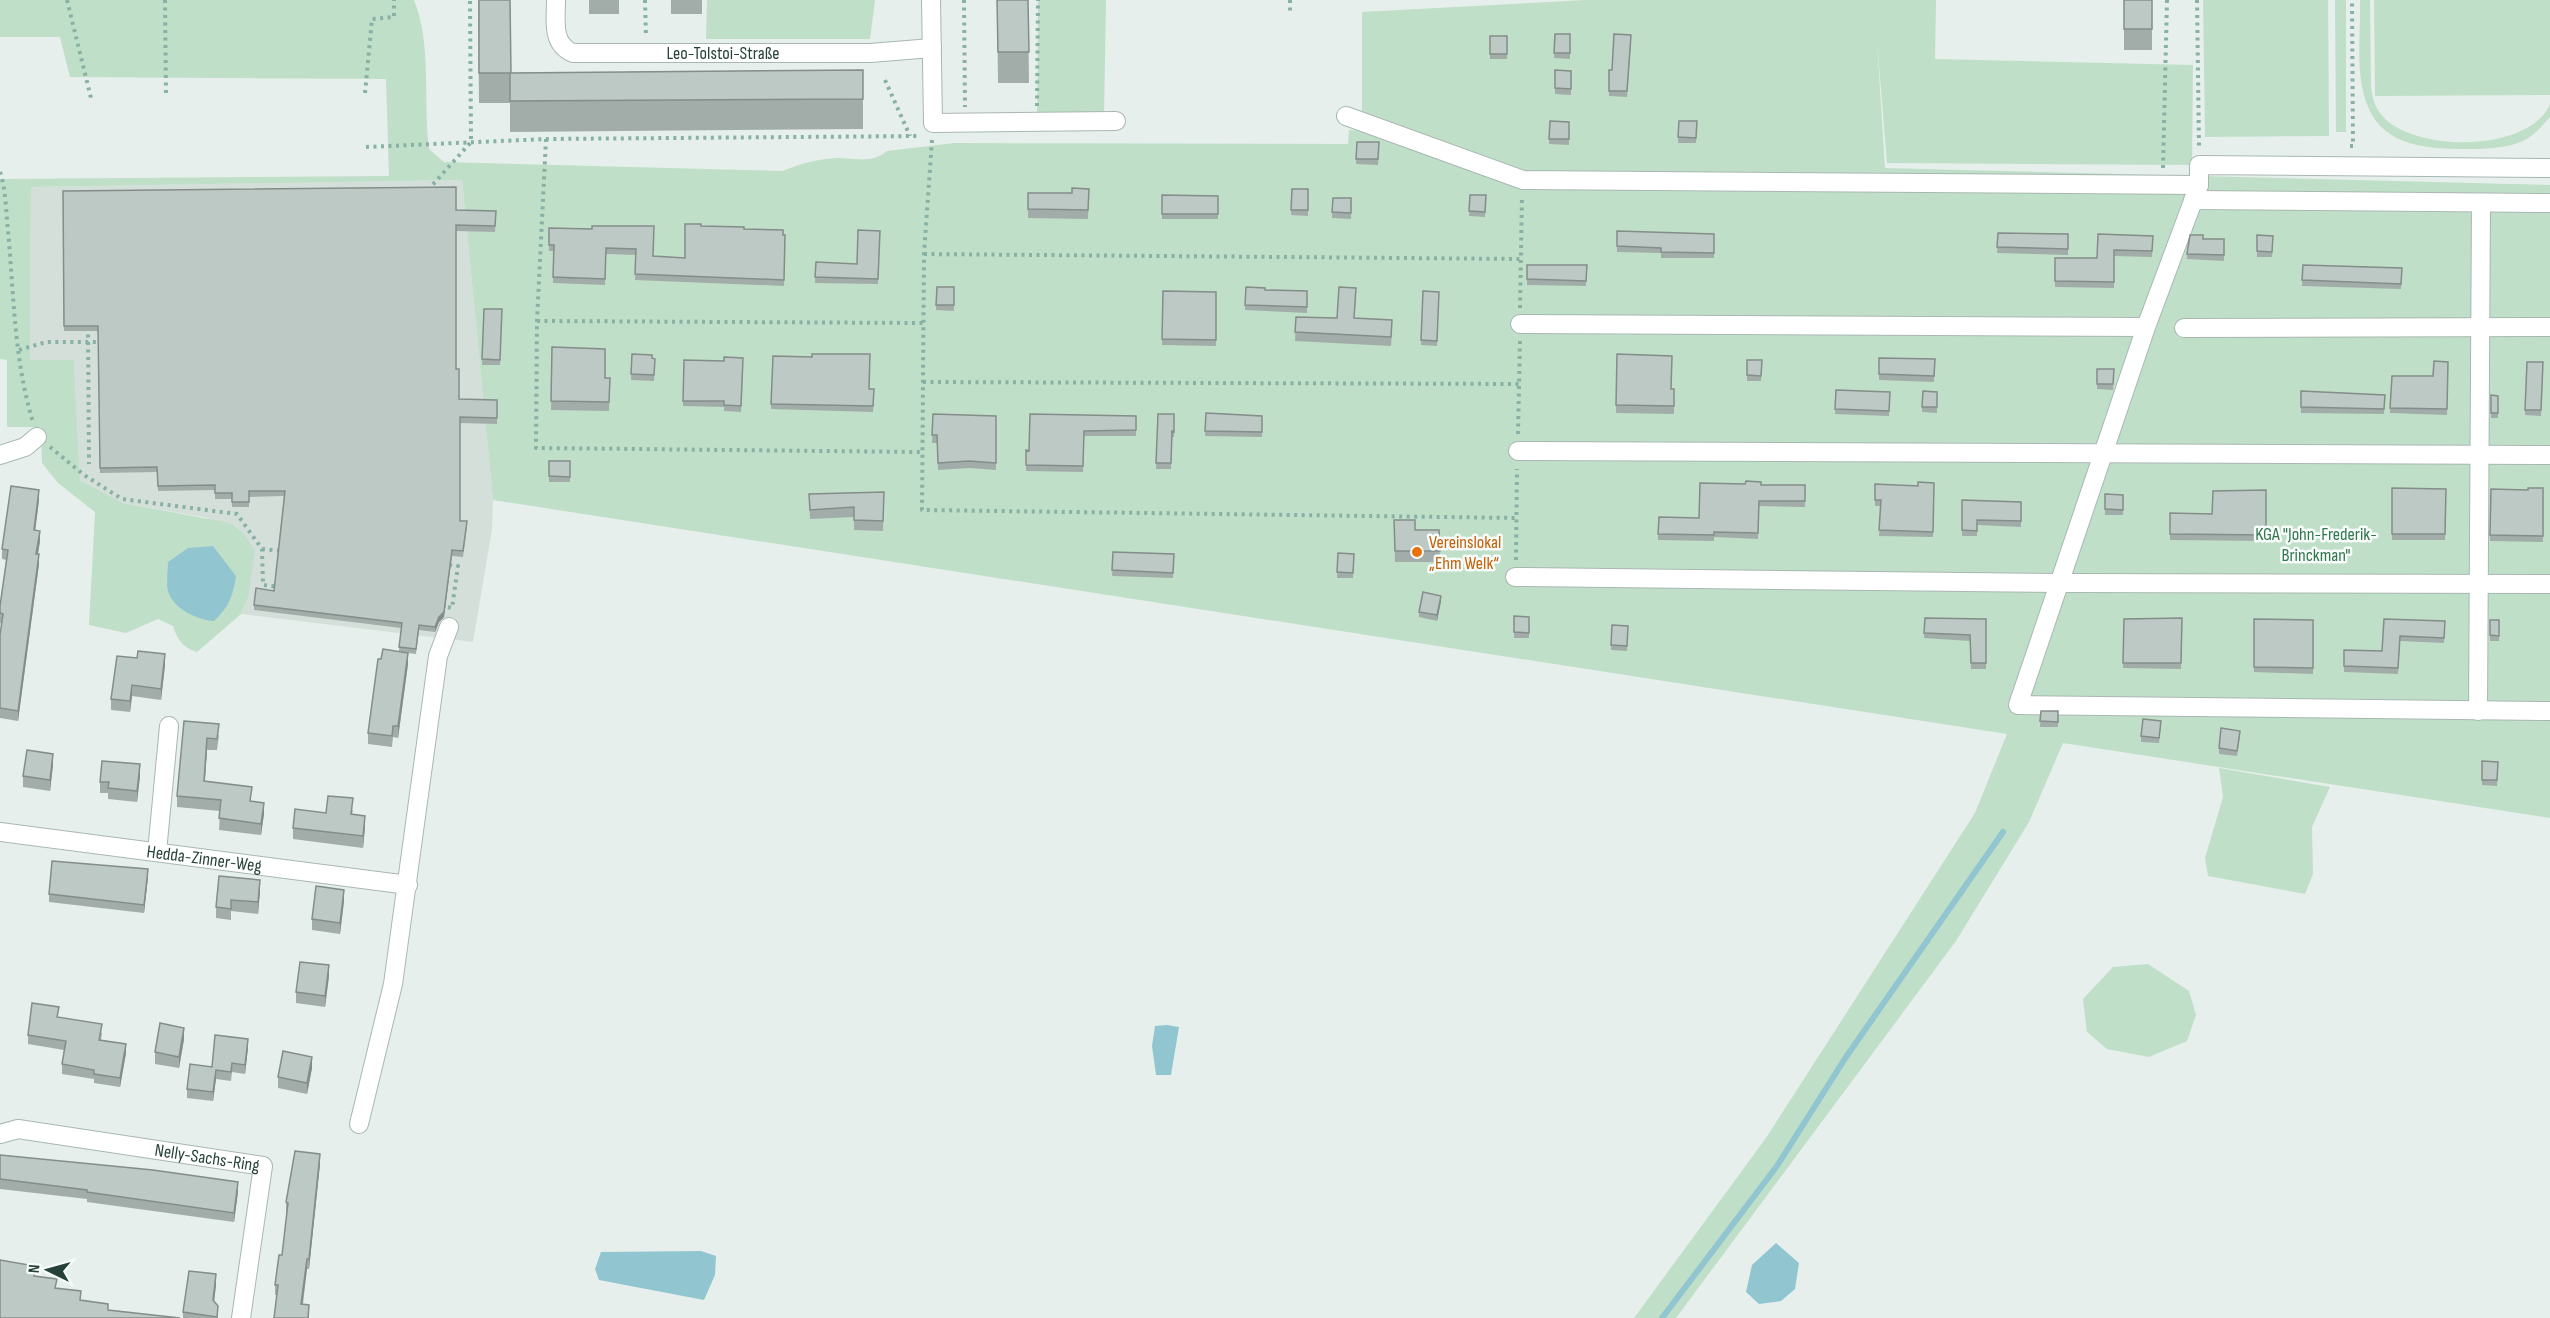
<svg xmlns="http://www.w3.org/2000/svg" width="2550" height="1318" font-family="'Sofia Sans Condensed',sans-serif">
<rect width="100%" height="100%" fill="#e6efeb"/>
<!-- built -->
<path fill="#d4dfda" d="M462 180 493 500 492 529 473 642 241 614 248 598 208 518 123 503 80 480 74 360H30L31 187Z"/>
<!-- green -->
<path fill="#c0dfc9" d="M0 0H414C432 44 423 102 429 149L444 162 783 171C801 163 818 159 838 158 856 158 872 164 887 151L954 143 1348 144 1349 130 1362 131V12L1586 0H1936L1935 59 2193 65 2192 165 1887 163 1877 42 1885 168 2550 185V818L2063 743 2029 822 1956 941 1676 1318H1634L1766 1138 1975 813 2007 734 493 500 462 180 31 187 30 360H74L80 480 123 503 230 523 244 534 255 551 248 598 241 614 197 652C183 648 177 639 173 626L158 619 126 633 89 625 95 512 58 483 42 463 41 427H7V360L0 359V179L389 176 386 79 70 77 60 37H0Z
M707 0H875L870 39H706Z
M1038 0H1106L1104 121H1037Z
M2203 0H2328L2329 136 2205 137Z
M2335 0H2346V132H2336Z
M2360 0H2370L2371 86C2372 96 2374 105 2380 113 2409 153 2529 154 2550 104V117C2542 126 2534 136 2523 141 2504 149 2484 149 2464 149 2429 149 2385 146 2369 109 2354 77 2361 34 2360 0Z
M2374 0H2550V95L2375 96Z
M2219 768 2330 787 2312 827 2313 874 2305 894 2208 876 2205 858 2223 797Z
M2148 964 2189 991 2196 1015 2187 1041 2149 1057 2107 1049 2087 1032 2083 999 2113 967Z"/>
<!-- water -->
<path fill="#91c6d1" d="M213 546 236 576C233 596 229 607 214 621 198 620 173 609 168 591 166 583 168 570 168 562L188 548Z
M1167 1025 1179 1027 1171 1075H1156L1152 1046 1155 1026Z
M1776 1243 1799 1263 1795 1289 1781 1301 1759 1304 1746 1292 1752 1265Z
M701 1251 716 1256 715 1275 704 1300 599 1280 595 1269 601 1252Z"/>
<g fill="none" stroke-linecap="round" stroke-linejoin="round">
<!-- stream -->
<path stroke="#91c6d1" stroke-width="6" d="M1662 1318 1777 1166 1846 1057 2003 832"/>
<defs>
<g id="minor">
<path id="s1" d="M556 0C556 20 551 44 573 53H870L932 48"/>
<path d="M931 0 933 123 1116 121"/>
<path d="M1346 116 1523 180 2199 185 2146 327 2018 705 2550 711"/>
<path d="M2199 185V165L2550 168"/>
<path d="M2193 200 2550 203"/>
<path d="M1520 324 2146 327"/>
<path d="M2184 328 2550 327"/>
<path d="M1518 451 2550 455"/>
<path d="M0 455 25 447 37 437"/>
<path d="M1515 577 2059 583 2550 584"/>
<path d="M2478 711 2481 203"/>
<path id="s2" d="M0 832 408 885"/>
<path d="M157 852 169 726"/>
<path d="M359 1124 393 984 438 656 449 627"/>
<path id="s3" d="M0 1134 18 1129 263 1166 241 1318"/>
</g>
</defs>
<!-- minor casing -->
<use href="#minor" stroke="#a8b7b2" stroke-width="20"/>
<!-- path -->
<path stroke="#88b1a5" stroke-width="4" stroke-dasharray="3 4.5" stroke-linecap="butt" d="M67 0 91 98
M165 0 166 96
M645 0 646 37
M964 0 965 107
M1290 0V11
M2197 0 2199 146
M885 80 910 136
M365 93 372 19 394 17V0
M1037 106 1038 0
M546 139 537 321 536 448 921 452
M932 140 924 254 922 510 1517 518
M2350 146H2353L2352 0
M366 147 546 139 920 136
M2163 168 2167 0
M0 172C6 190 6 212 8 231 14 295 14 361 33 422
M428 190 471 142 470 0
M924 254 1521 259
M1520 308 1522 196
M537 321 923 323
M88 327 89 464
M19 350 46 342H103
M923 382 1519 384
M1518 434 1520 340
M50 447 84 475 122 499 237 514 262 549 263 585 280 587
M262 549 283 551
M1516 560 1517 469
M448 607 452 608 458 566 449 565"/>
<!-- minor -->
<use href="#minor" stroke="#fff" stroke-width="18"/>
</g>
<!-- wall -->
<path fill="#a2ada9" d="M478 0 511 73 863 70V129L510 132V103H479Z
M589 0H619V14H589Z
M671 0H702V14H671Z
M997 0H1028L1029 83H998Z
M2124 0H2152V50H2124Z
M1555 34H1570V59L1554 58Z
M1490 36H1507V59H1490Z
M1631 40 1627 97 1609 96V70H1612Z
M1555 70 1571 71V95L1555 94Z
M1550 121 1569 122V145L1549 144Z
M1679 121H1697L1696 143H1678Z
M1357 142H1379L1378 165 1356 164Z
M1089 189 1088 219 1028 218V193H1072Z
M1292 189H1308V216L1291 215Z
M63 191 456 210 496 211 495 232 456 231V369L459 399 497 400V424L460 423V521L467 526 463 557 452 556 444 617 439 622 435 632 419 630 416 654 408 653V664L398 738 393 737 392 747 368 744V733L381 659 399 651 401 628 254 610V605L274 591 284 496 249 497V507H232V499H215V490L158 491 157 472 100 473 98 331H64Z
M1162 195 1218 196V219H1162Z
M1470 195H1486L1485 217 1469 216Z
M1333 198H1351V219L1332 218Z
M701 226 744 229 785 235 784 286 635 280 636 255 606 254 605 285 553 283 554 251H549V228L592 229 654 256 685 258Z
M880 231 878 284 815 283 816 262 857 264Z
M1617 231 1714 234V258H1661V253L1617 252Z
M1998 233 2068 234V255L1997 253Z
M2098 234 2153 236 2152 257 2114 256V288L2055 287V258H2097Z
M2257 235 2273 241 2272 257H2257Z
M2203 239H2224V261L2187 259V254Z
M1527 265H1587L1586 286 1527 285Z
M2303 265 2402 268 2401 289 2302 286Z
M937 287H954V311L936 310Z
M1246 287 1265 290 1307 291V313L1245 310Z
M1163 291 1216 292V346L1162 345Z
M1423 291 1439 292 1437 346 1421 345Z
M1356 297 1354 318 1392 330 1391 346 1295 341 1296 317 1337 318Z
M484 309H502L500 365H482Z
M552 347 605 378H610L609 411 551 410Z
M632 354 655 359 654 381 631 380Z
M1617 354 1672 389H1674V414L1616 413Z
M773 356 869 389H874L873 412 771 409Z
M743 358 741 412 724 411V407L683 406 684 360 724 361Z
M1879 358 1935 359 1934 382 1879 380Z
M1747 360H1762L1761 381H1747Z
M2448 362 2447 415 2390 413V408L2433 376Z
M2527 362H2543L2541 416 2525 415Z
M2114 369 2113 390 2097 389V384Z
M1836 390 1890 392 1889 416 1835 414Z
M1923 391 1937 392V413L1922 412Z
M2301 391 2385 395 2384 414 2301 413Z
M2491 395 2498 396V418H2491Z
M1206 413 1262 416V437L1205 436Z
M933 414 996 416V470L969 468 938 470 937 443H932Z
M1030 414 1136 416V436H1084L1083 472 1026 471V450L1029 451Z
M1158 414H1174V437H1172L1171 469H1156Z
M549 461H570V482H549Z
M1934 483 1933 537 1879 536 1881 506H1875V484L1918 486Z
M1805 485V507L1759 506 1758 539 1714 537V541L1658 540 1659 517 1699 518Z
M2392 488 2446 489 2445 540H2392Z
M2543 488V542L2490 541 2491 489 2528 490Z
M2266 490V541L2170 540V513L2212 514Z
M884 492 883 531 854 530V517L810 519 809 494Z
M2105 494 2123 495V515H2105Z
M39 500 35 530 40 541 38 554 39 564 18 721 0 718V635L2 624 0 623V606L6 560 2 559V549Z
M1962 500 2021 502V527L1977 525V536H1962Z
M1394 520 1415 530H1439L1440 562H1395Z
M1113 552 1174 554 1173 578 1112 576Z
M1338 553 1354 554 1353 578H1337Z
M1441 601 1437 621 1419 617V612Z
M1514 616 1529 617V638H1514Z
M1925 618 1986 619V669H1971L1970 641 1924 638Z
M2182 618 2181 669 2123 668 2124 619Z
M2254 619 2313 620V674L2254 672Z
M2384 619 2445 621 2444 643 2400 641 2398 674 2344 672V650L2382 651Z
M2490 620H2499V641H2490Z
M1612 625 1628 626 1627 651 1611 650Z
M137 658 165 665 161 700 132 696 130 712 111 710V699Z
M2041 711H2058V727H2040Z
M184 721 219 735 217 750H207L205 781 251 801 264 814 261 835 219 830 220 811 177 807V796Z
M2161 726 2159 743 2141 742V736Z
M2240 737 2237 756 2219 754V748Z
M2482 761 2498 762 2497 786 2482 785Z
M53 765 50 791 23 787V776Z
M140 776 137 802 108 799V793H100V782Z
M353 810 352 814 365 827 363 848 293 839V828L326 813Z
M219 876 260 891 258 914 231 911V920L216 918V907Z
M148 877 144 913 49 902V894Z
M344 901 340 934 312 930V919Z
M329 976 325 1007 296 1003V992Z
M58 1017 102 1033 101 1040 126 1053 120 1087 94 1083V1079L62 1074V1064L64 1050 28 1044V1035Z
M184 1039 179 1068 155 1064V1052Z
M248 1048 245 1074 232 1072 231 1081 216 1079 213 1101 187 1098V1089L212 1067Z
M312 1068 307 1094 278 1088V1077Z
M0 1155 238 1192 234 1222 87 1202V1199L0 1189Z
M320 1164 309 1269H307L303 1304 309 1315V1318H274L277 1295H275V1285L282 1255 287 1212H286V1202Z
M216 1285 214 1301 218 1306V1318H183V1312Z"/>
<!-- shaded-wall -->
<path fill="#848d89" d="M39 490V500L34 540V530Z
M40 531V541L36 564V554Z
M452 550 444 617 439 622 435 632V627Z
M39 554V564L18 721V711Z
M1441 596V601L1437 621V615Z
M408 653V664L398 738V726Z
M165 654V665L161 700V689Z
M132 685V696L130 712V701Z
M207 738V750L204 792V781Z
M53 754V765L50 791V780Z
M140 764V776L137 802V791Z
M264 803V814L261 835V824Z
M365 816V827L363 848V836Z
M148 869V877L144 913V905Z
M260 880V891L258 914V902Z
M344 890V901L340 934V923Z
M329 965V976L325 1007V996Z
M184 1028V1039L179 1068V1057Z
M248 1039V1048L245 1074V1065Z
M126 1044V1053L120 1087V1078Z
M312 1057V1068L307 1094V1083Z
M216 1070V1079L213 1101V1092Z
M320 1154V1164L309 1269V1259Z
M238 1182V1192L234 1222V1213Z
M307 1259V1269L301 1314V1304Z
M216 1274V1285L213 1311V1300Z"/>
<!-- building -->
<path fill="#bcc9c4" stroke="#848d89" stroke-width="1.5" d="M479 0H510L511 73 863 70V99L510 101V73H479Z
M997 0H1028L1029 52H998Z
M2124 0H2152V29H2124Z
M1555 34H1570V53H1554Z
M1614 34 1631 35 1627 91H1609V70H1612Z
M1490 36H1507V54H1490Z
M1555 70 1571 71V89L1555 88Z
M1550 121 1569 122V139H1549Z
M1679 121H1697L1696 138 1678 137Z
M1357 142H1379L1378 159H1356Z
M456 187V210L496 211 495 226 456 225V369H459V399L497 400V418L460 417V521H467L463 551 452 550 444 612 439 617 435 627 419 625 416 649 399 647 402 623 254 605 256 588 274 591 285 491H249V502H232V493H215V485L158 486 157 467 100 468 98 326H64L63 191Z
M1072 188 1089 189 1088 210 1028 209V193H1072Z
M1292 189H1308V210H1291Z
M1162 195 1218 196V214H1162Z
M1470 195H1486L1485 212 1469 211Z
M1333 198H1351V213L1332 212Z
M685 224H701V226L744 227V229L783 230V235H785L784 280 635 274 636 249 606 248 605 279 553 277 554 245H549V228L592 229V226H654L653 256 685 258Z
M858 230 880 231 878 279 815 277 816 262 857 264Z
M1617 231 1714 234V253L1661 252V248L1617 246Z
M1998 233 2068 234V249L1997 247Z
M2098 234 2153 236 2152 251 2114 250V282L2055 281V258H2097Z
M2190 235H2203V239H2224V255L2187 254Z
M2257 235 2273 236 2272 252 2257 251Z
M1527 265H1587L1586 281 1527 279Z
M2303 265 2402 268 2401 284 2302 280Z
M937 287H954V305H936Z
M1246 287 1265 288V290L1307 291V307L1245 305Z
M1339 287 1356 288 1354 318 1392 320 1391 337 1295 332 1296 317 1337 318Z
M1163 291 1216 292V340L1162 339Z
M1423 291 1439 292 1437 341 1421 340Z
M484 309H502L500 360 482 359Z
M552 347 605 349V378H610L609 402 551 401Z
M632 354 652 355V358L655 359 654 375 631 374Z
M812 354H870L869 389H874L873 406 771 404 773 356 812 357Z
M1617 354 1672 356 1671 389H1674V406L1616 405Z
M724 357 743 358 741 406 724 405V401H683L684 360 724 361Z
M1879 358 1935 359 1934 376 1879 374Z
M1747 360H1762L1761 376 1747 375Z
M2434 361 2448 362 2447 409 2390 408 2392 376H2433Z
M2527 362H2543L2541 410H2525Z
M2097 369H2114L2113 384H2097Z
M1836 390 1890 392 1889 411 1835 409Z
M1923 391 1937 392V407H1922Z
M2301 391 2385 395 2384 409 2301 407Z
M2491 395 2498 396V413H2491Z
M1206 413 1262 416V432L1205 431Z
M933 414 996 416V463L969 461 938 463 937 435H932Z
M1030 414 1136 416V430L1084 431 1083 466 1026 465V450L1029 451Z
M1158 414H1174V432L1172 431 1171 463H1156Z
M549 461H570V477L549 476Z
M1746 481 1761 482V485H1805V501H1759L1758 533 1714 532V535L1658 534 1659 517 1699 518 1700 483 1745 484Z
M1918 482 1934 483 1933 532 1879 530 1881 500H1875V484L1918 486Z
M11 486 39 490 34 530 40 531 36 554H39L18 711 0 708V635L3 614 0 613V606L8 550 2 549Z
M2392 488 2446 489 2445 534H2392Z
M2528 488H2543V536L2490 535 2491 489 2528 490Z
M2266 490V535L2170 534V513L2212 514 2213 491Z
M884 492 883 521 854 520V507L810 510 809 494Z
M2105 494 2123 495V510L2105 509Z
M1962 500 2021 502V521L1977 520V531L1962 530Z
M1394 520H1415V530H1439L1440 551H1395Z
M1113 552 1174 554 1173 573 1112 570Z
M1338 553 1354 554 1353 573 1337 572Z
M1423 592 1441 596 1437 615 1419 612Z
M1514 616 1529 617V633L1514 632Z
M1925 618 1986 619V663H1971L1970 635 1924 633Z
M2182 618 2181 663H2123L2124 619Z
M2254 619 2313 620V668L2254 667Z
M2384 619 2445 621 2444 638 2400 636 2398 668 2344 666V650L2382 651Z
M2490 620H2499V636L2490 635Z
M1612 625 1628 626 1627 646 1611 645Z
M383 649 408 653 398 726H393L392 736 368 733 378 659H381Z
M138 651 165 654 161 689 132 685 130 701 111 699 117 656 137 658Z
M2041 711H2058V722L2040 721Z
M2143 719 2161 721 2159 738 2141 736Z
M184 721 219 724 217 739 207 738 204 781 252 787 250 801 264 803 261 824 219 818 221 800 177 796Z
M2221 728 2240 731 2237 751 2219 748Z
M27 750 53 754 50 780 23 776Z
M102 761 140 764 137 791 108 788 109 782H100Z
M2482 761 2498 762 2497 780H2482Z
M328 796 353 798 351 814 365 816 363 836 293 828 295 809 326 813Z
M52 861 148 869 144 905 49 894Z
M219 876 260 880 258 902 231 900V909L216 907Z
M316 886 344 890 340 923 312 919Z
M300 962 329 965 325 996 296 992Z
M32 1003 59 1007 57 1017 102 1024 99 1040 126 1044 120 1078 94 1074V1070L62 1064 66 1041 28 1035Z
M160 1023 184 1028 179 1057 155 1052Z
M215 1035 248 1039 245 1065 232 1063 231 1072 216 1070 213 1092 187 1089 190 1064 212 1067Z
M283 1051 312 1057 307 1083 278 1077Z
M295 1151 320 1154 309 1259H307L301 1304 309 1305 308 1318H274L278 1285H275L279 1255H282L288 1203 286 1202Z
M0 1155 153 1170 238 1182 234 1213 87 1192V1190L0 1179Z
M0 1260 35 1266 34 1276 57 1279 55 1288 81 1291 80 1300 108 1304V1310L180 1318H0Z
M189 1271 216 1274 213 1300 218 1306 217 1317 183 1312Z"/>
<!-- markers -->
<circle fill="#e8710a" stroke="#f7fbf9" stroke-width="2" cx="1417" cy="552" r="6"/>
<g text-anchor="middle" stroke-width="5" stroke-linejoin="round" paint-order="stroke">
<!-- street labels -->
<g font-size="18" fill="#25413a" stroke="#f7fbf9">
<text dy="6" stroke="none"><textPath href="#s1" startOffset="210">Leo-Tolstoi-Straße</textPath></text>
<text dy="6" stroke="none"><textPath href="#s2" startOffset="206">Hedda-Zinner-Weg</textPath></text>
<text dy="6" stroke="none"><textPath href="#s3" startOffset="210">Nelly-Sachs-Ring</textPath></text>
</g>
<!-- park labels -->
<g font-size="18" fill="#30774d" stroke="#f7fbf9">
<text x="2316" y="540">KGA "John-Frederik-<tspan x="2316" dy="21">Brinckman"</tspan></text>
</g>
<!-- food labels -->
<g font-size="18" fill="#c56008" stroke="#f7fbf9" text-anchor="start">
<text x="1429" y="548">Vereinslokal<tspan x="1429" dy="21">„Ehm Welk“</tspan></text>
</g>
</g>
<!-- north arrow -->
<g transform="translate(48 1270) rotate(275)" stroke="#f7fbf9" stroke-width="4.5" paint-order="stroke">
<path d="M0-4.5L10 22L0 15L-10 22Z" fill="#25413a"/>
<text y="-9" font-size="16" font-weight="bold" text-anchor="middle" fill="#25413a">N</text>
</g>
</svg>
